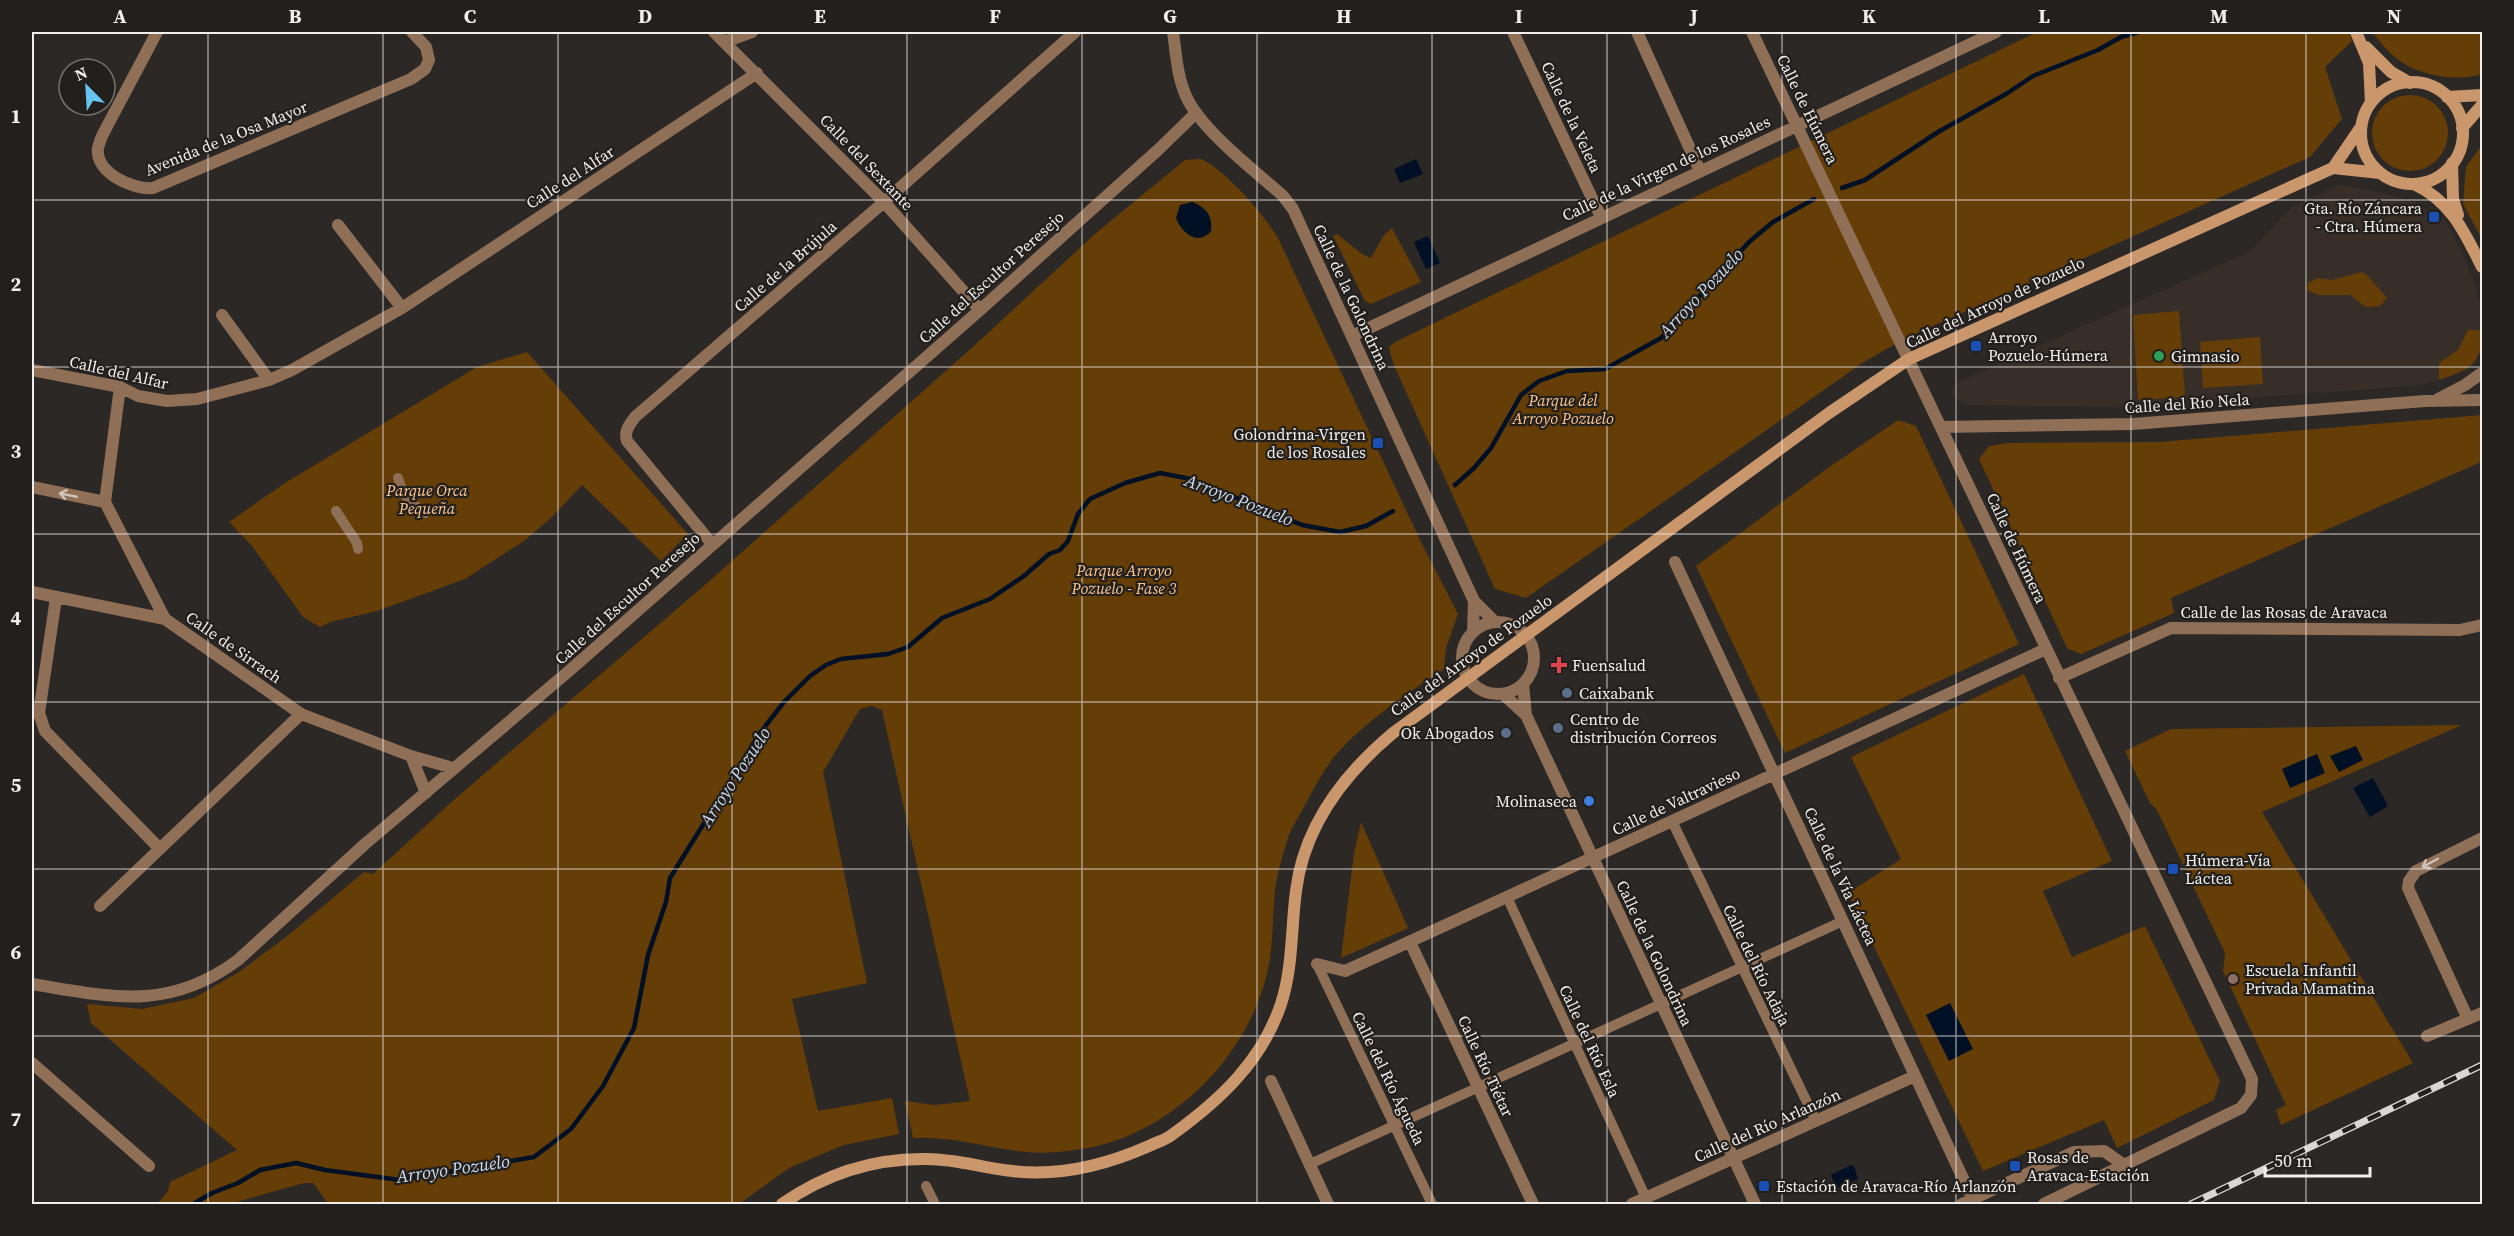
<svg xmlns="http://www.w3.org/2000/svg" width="2514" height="1236" font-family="'Source Serif 4',serif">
<rect width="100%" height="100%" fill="#2c2825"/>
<!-- built -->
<path fill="#372f27" d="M2339 185 2376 191 2417 203 2446 221 2466 261 2482 307V348L2468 370 2424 385 2128 407 1971 405 1954 398 1952 389 1956 383 2251 251 2292 207Z"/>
<!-- green -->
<path fill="#653d07" d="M2037 32H2349L2352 41 2325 67 2342 119 2310 157 1906 338 1864 362 1526 598 1495 589 1393 363 1389 347 1395 342Z
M2372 32H2482V74C2457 82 2419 76 2397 59 2387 51 2380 42 2372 32Z
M2372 133a38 38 0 1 1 76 0a38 38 0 1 1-76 0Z
M2482 145V239L2463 204 2466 167Z
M1201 159C1226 170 1264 215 1278 238L1421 542 1458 614 1446 648 1444 669C1408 693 1370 718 1340 750 1325 766 1314 788 1304 807 1299 816 1293 825 1289 835 1284 850 1279 868 1276 883 1272 910 1274 938 1269 964 1253 1049 1181 1126 1097 1146 1075 1151 1048 1154 1025 1152 987 1148 952 1136 913 1138L905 1101 935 1105 970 1101 882 710 872 706 860 709 823 772 867 983 792 999 818 1111 892 1098 899 1134 844 1145 789 1168 739 1204H322L327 1202 313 1183H304L229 1204 158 1203 168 1191 170 1182 237 1150 91 1023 87 1004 142 1009 194 998 239 972 286 937 364 872 373 874 456 798 706 584 976 344 1096 233 1185 160Z
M1392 228 1421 282 1371 304 1365 301 1333 236 1337 234 1362 254 1371 258 1384 235Z
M2361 272 2366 274 2387 298 2380 306 2366 307 2350 295H2318L2307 290 2308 283 2318 278 2332 280Z
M2179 311 2185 397 2138 400 2133 315Z
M2468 330H2482C2483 365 2469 369 2439 380V363L2458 350Z
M2260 337 2263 384 2203 388 2200 342Z
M527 352 688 534 661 561 582 485 551 518 524 541 465 579 377 611 330 622 320 627 303 617 252 546 229 522 285 483 477 367Z
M2482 415V465L2481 462 2171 598 2174 613 2081 654 2067 648 1979 459 1989 446 2007 443 2159 442Z
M1898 420 1916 426 2019 644 1785 753 1696 566 1828 468Z
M2024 674 2112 861 2043 891 2072 957 2145 926 2220 1081 2214 1100 2117 1148 2104 1120 1983 1171 1848 893 1901 859 1851 757Z
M2462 725 2262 812 2413 1063 2281 1125 2276 1110 2286 1105 2223 971 2225 953 2157 810 2150 803 2125 751 2171 729Z
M1361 822 1408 928 1341 958 1354 853Z"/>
<!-- water -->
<path fill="#011025" d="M1416 159 1423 174 1400 183 1394 169Z
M1192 202C1206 207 1213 216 1211 231 1198 247 1181 232 1176 218L1180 205Z
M1428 236 1440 263 1426 269 1414 242Z
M2356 746 2363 760 2339 772 2330 756Z
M2317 754 2325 773 2290 788 2282 769Z
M2373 778 2388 806 2370 817 2353 788Z
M1950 1003 1973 1049 1949 1061 1926 1015Z
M1851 1165 1854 1166 1858 1179 1836 1188 1831 1175Z"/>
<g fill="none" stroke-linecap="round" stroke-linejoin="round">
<!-- stream -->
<path stroke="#011025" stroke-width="4.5" d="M1842 188 1865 180 1938 132 2006 94 2033 76 2098 50 2121 37 2139 32
M1455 485 1474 468 1491 448 1521 395 1539 381 1567 371 1605 369 1661 338 1749 242 1773 222 1814 199
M193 1204 212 1193 238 1183 260 1170 296 1163 325 1170 400 1180 534 1157 571 1129 603 1086 634 1028 648 955 666 902 670 878 760 733 784 702 810 676 826 665 841 659 888 654 908 647 942 618 990 599 1024 576 1049 554 1060 550 1068 541 1078 514 1090 499 1125 483 1160 473 1191 479 1302 525 1340 532 1366 526 1393 511"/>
<!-- pedestrian -->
<path stroke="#8f6f56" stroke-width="10" d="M398 478C403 496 410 503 425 513
M336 511 357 543 358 549
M1672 821 1816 1121
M1507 897 1646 1198
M1317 964 1432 1204
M1310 1164 1843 921
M926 1186 935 1204"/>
<!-- minor -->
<path stroke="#8f6f56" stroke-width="12" d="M157 32 103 134C101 138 99 144 98 148 95 173 133 190 153 188L411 79 425 69 429 60 426 47 412 32
M714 32 884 202 980 310
M1513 32 1601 217
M1637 32 1700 171
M1752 32 2252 1079 2251 1095 2241 1108 2044 1204
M724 42 752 32
M338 225 402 308
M222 315 269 380
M1352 336 1996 32
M32 370 120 387 138 396 167 401 197 399 269 380 292 370 402 308 757 73
M120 387 105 502 165 619 301 714 411 756 453 768
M2438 399 2465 385 2482 373
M1941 427 2133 424 2425 401 2482 400
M32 487 105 502
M712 544 627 441C624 431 629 425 635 417L884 202 1075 32
M1675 562 1975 1204
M32 592 165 619
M56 598 39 713 45 731 160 849
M2059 678 2171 628 2460 630 2482 625
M411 756 426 793
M100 906 301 714
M1410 942 1533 1204
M1317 964 1345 971 1387 952 2046 649
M32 984C111 997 168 1012 238 960L365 844 569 671 980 310 1159 149 1196 113
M2468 1019 2408 888 2409 881 2416 871 2482 838
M2427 1036 2482 1013
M32 1063 149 1166
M1271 1081 1328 1204
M1632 1204 1915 1076
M1962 1204 2074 1152 2104 1151 2124 1165"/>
<!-- tertiary -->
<path stroke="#8f6f56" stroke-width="12" d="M1173 32C1176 53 1177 76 1186 96 1201 130 1254 170 1283 196L1293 209 1474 601 1495 622
M1462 658a36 36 0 1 1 72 0a36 36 0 1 1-72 0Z
M1473 632 1474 601
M1523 684 1526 715 1755 1204
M1503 694 1526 715"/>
<!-- secondary -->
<path stroke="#ca976d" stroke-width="12" d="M2356 32 2369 63 2371 103
M2366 47 2391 72 2410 83
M2361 133a51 51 0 1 1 102 0a51 51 0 1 1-102 0Z
M2447 97 2482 95
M2462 128 2482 105
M2452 163 2453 199 2458 215
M2333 168 2380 173
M2414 184C2451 201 2465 233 2482 267
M782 1204C825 1174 875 1158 927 1159 956 1159 984 1168 1012 1171 1060 1177 1106 1165 1149 1146 1157 1142 1166 1140 1173 1134 1220 1100 1262 1061 1281 1004 1293 968 1291 928 1296 891 1304 826 1344 774 1393 733L1829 413 1909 359 2333 168 2361 127"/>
<defs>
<path id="rail" d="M2191 1204 2482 1065"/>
</defs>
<!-- rail casing -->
<use href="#rail" stroke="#d9d7d4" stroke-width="7"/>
<!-- rail -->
<use href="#rail" stroke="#221f1c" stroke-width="4.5" stroke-dasharray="14" stroke-linecap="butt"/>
</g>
<!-- one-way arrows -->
<defs><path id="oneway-shaft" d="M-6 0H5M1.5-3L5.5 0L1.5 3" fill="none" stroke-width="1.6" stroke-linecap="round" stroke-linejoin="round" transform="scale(1.5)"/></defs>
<g stroke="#cfc2b8">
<use href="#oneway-shaft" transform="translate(68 495) rotate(-169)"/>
<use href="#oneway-shaft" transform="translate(2430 863) rotate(152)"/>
</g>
<!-- grid -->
<path fill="none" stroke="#f1efec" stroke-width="1.5" stroke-opacity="0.55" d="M208 32V1204M383 32V1204M558 32V1204M732 32V1204M907 32V1204M1082 32V1204M1257 32V1204M1432 32V1204M1607 32V1204M1782 32V1204M1956 32V1204M2131 32V1204M2306 32V1204M32 200H2482M32 367H2482M32 534H2482M32 702H2482M32 869H2482M32 1036H2482"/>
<!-- markers -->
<g fill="#1a4fb4" stroke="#221f1c" stroke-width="2">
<rect x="2428" y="211" width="12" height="12" rx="3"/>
<rect x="1970" y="340" width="12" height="12" rx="3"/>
<rect x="1372" y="437" width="12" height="12" rx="3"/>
<rect x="2167" y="863" width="12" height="12" rx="3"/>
<rect x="2009" y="1160" width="12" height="12" rx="3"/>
<rect x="1758" y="1180" width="12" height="12" rx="3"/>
</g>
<circle fill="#2e9e5b" stroke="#221f1c" stroke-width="2" cx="2159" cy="356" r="6"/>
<path fill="#e0444e" stroke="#221f1c" stroke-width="2" d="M1556 656h6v6h6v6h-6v6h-6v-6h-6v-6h6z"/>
<g fill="#5c6f8a" stroke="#221f1c" stroke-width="2">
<circle cx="1567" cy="693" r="6"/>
<circle cx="1558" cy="728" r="6"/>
<circle cx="1506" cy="733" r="6"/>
</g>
<circle fill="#3f7fe0" stroke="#221f1c" stroke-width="2" cx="1589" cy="801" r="6"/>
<circle fill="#8d6e63" stroke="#221f1c" stroke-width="2" cx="2233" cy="979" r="6"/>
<g text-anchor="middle" stroke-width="4.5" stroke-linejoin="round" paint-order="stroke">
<!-- street labels -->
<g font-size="16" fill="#f1efec" stroke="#221f1c">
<text transform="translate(1808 109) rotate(64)" y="6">Calle de Húmera</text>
<text transform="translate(1572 117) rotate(65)" y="6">Calle de la Veleta</text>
<text transform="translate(226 138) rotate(-22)" y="6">Avenida de la Osa Mayor</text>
<text transform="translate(867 162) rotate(46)" y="6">Calle del Sextante</text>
<text transform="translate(1666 168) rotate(-25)" y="6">Calle de la Virgen de los Rosales</text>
<text transform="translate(570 177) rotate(-33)" y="6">Calle del Alfar</text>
<text transform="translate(785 266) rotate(-41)" y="6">Calle de la Brújula</text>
<text transform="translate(991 277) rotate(-42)" y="6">Calle del Escultor Peresejo</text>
<text transform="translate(1352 297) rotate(65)" y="6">Calle de la Golondrina</text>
<text transform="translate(1995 302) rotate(-25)" y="6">Calle del Arroyo de Pozuelo</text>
<text transform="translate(119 372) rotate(13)" y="6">Calle del Alfar</text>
<text transform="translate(2187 403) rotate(-4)" y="6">Calle del Río Nela</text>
<text transform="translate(2017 548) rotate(65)" y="6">Calle de Húmera</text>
<text transform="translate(627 598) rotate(-42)" y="6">Calle del Escultor Peresejo</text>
<text x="2284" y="618">Calle de las Rosas de Aravaca</text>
<text transform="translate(234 647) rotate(35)" y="6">Calle de Sirrach</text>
<text transform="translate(1471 655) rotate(-36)" y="6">Calle del Arroyo de Pozuelo</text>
<text transform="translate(1676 801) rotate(-25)" y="6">Calle de Valtravieso</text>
<text transform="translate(1841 876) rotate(65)" y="6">Calle de la Vía Láctea</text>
<text transform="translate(1655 953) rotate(65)" y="6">Calle de la Golondrina</text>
<text transform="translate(1757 965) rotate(64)" y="6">Calle del Río Adaja</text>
<text transform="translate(1590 1041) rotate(65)" y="6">Calle del Río Esla</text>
<text transform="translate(1486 1066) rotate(65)" y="6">Calle Río Tiétar</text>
<text transform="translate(1389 1078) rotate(64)" y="6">Calle del Río Águeda</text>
<text transform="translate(1767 1125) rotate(-24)" y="6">Calle del Río Arlanzón</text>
</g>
<!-- poi labels -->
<g font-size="16" fill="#f1efec" stroke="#221f1c" text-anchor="start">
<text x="2422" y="214" text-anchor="end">Gta. Río Záncara<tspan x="2422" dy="18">- Ctra. Húmera</tspan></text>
<text x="1988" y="343">Arroyo<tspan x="1988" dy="18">Pozuelo-Húmera</tspan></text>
<text x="2171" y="362">Gimnasio</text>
<text x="1366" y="440" text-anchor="end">Golondrina-Virgen<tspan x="1366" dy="18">de los Rosales</tspan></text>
<text x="1572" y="671">Fuensalud</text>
<text x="1579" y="699">Caixabank</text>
<text x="1570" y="725">Centro de<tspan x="1570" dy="18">distribución Correos</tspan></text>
<text x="1494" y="739" text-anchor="end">Ok Abogados</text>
<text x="1577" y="807" text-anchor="end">Molinaseca</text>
<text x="2185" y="866">Húmera-Vía<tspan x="2185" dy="18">Láctea</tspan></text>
<text x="2245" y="976">Escuela Infantil<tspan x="2245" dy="18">Privada Mamatina</tspan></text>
<text x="2027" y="1163">Rosas de<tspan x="2027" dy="18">Aravaca-Estación</tspan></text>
<text x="1776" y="1192">Estación de Aravaca-Río Arlanzón</text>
</g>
<!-- park labels -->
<g font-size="16" font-style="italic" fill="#fcc691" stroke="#221f1c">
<text x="1563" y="406">Parque del<tspan x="1563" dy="18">Arroyo Pozuelo</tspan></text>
<text x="427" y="496">Parque Orca<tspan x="427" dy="18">Pequeña</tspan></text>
<text x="1124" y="576">Parque Arroyo<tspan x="1124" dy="18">Pozuelo - Fase 3</tspan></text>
</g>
<!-- water labels -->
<g font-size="18" font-style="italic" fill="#ccdcee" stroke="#221f1c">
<text transform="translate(1701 293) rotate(-47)" y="6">Arroyo Pozuelo</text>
<text transform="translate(1239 500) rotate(21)" y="6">Arroyo Pozuelo</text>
<text transform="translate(735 777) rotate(-57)" y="6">Arroyo Pozuelo</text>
<text transform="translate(453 1169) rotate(-8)" y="6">Arroyo Pozuelo</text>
</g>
</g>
<!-- border -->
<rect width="2514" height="1236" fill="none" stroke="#221f1c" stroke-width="66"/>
<!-- north arrow -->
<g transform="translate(87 87) rotate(336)"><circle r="28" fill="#221f1c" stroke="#75726f" stroke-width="1.5"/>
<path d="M0-4.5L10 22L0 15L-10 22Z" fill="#67c4ef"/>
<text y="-9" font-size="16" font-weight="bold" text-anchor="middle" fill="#f1efec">N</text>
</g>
<!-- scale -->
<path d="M2265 1167v9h105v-9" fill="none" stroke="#f1efec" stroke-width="3"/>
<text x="2274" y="1167" font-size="18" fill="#f1efec" stroke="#221f1c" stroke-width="4.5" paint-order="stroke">50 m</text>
<rect x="33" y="33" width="2448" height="1170" fill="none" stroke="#f1efec" stroke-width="2"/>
<g font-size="20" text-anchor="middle" font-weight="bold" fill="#f1efec">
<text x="120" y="23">A</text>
<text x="295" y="23">B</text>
<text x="470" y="23">C</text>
<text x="645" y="23">D</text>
<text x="820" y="23">E</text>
<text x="995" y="23">F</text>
<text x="1170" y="23">G</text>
<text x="1344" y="23">H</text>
<text x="1519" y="23">I</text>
<text x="1694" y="23">J</text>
<text x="1869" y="23">K</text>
<text x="2044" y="23">L</text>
<text x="2219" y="23">M</text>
<text x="2394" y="23">N</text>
<text x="16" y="123">1</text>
<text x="16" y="291">2</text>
<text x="16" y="458">3</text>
<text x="16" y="625">4</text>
<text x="16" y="792">5</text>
<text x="16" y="959">6</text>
<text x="16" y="1126">7</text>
</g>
</svg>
